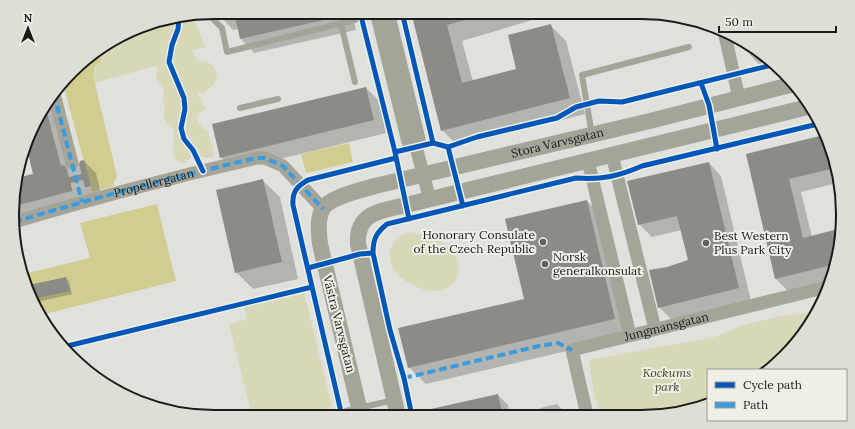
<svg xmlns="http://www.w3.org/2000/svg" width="855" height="429" font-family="Lora,serif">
<rect width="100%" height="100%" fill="#e0e0dc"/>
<!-- green -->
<path fill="#d8d7b7" d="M193 16 205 47 192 51C199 63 198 60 210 63L216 70 217 78 213 85 205 93H198V96L202 101 205 108 196 118 203 129H207L213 148V157L210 158 201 157 197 151 185 163C165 160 177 142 173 129 162 123 164 114 165 103L163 101 164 88 156 78 157 68 155 66 94 83C92 72 95 66 101 57L98 50 149 23Z
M405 233C414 233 423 234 432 237 451 245 472 268 450 286 438 297 413 288 402 278 385 265 385 243 405 233Z
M304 292 332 407 293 416H252L229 324 247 319 244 307Z
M817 311 793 348 769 370H708V404L667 415H600L593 388 589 360 714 337 746 324 777 317Z"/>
<!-- water -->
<path fill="#d1cd90" d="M98 50 101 60 95 66 93 75 117 176 114 183V186L92 192 63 84 91 54Z
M349 143 353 162 306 173 301 154Z
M157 204 176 281 41 315 33 304 24 274 90 258 80 223Z"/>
<!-- shadow -->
<path fill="#0003" d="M219 12H352L356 30 254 53 241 39 238 29 233 30 220 16Z
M412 12H559L462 41 473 81 518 70 550 25 566 41 585 114 458 146 442 130Z
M748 47 772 65 763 68 750 55Z
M366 88 379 101 386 133 234 170 221 157Z
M51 97 70 171 74 172 79 169 84 161 96 173 102 198 14 217 16 179 34 175 27 147 46 102Z
M824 136 832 149 837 183 801 192 812 237 842 230 828 282 789 292 776 279 747 155Z
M709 163 721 176 751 301 672 320 659 307 667 268 689 261 682 230 652 237 639 224Z
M263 181 280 197 298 279 253 289 236 272Z
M587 201 603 218 631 336 426 384 409 367 525 299Z
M66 278 69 281 72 294 33 303 28 287Z
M498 395 508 405 510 416H436Z
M557 404 568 416H542L540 408Z"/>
<!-- building -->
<path fill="#8b8b88" d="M234 12H336L337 17 240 39Z
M411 12H480V16L447 25 462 83 516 69 508 35 551 24 570 98 441 131Z
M366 87 374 120 220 158 212 124Z
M45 105 61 166 64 165 67 169 74 171 78 168 80 161 84 160 91 186 15 206 16 178 33 174 27 149Z
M824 135 832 149 835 168 789 179 803 238 842 228 832 265 775 279 746 154Z
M709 162 739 288 658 308 649 270 667 267 688 260 677 216 638 225 627 181Z
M263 179 282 262 235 273 216 190Z
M587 200 615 319 408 368 398 328 524 299 505 219Z
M66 277 70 291 33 299 29 285Z
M498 394 502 412 483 416H423L422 411Z"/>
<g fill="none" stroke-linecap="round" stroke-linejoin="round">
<!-- minor-tunnel -->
<path stroke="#b8b8b5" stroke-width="13" stroke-dasharray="13 6" stroke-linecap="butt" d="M72 163 79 190"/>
<!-- service -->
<path stroke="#a4a499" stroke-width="6" d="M210 16 222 28 227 52 378 14
M341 24 355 82
M240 108 278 99
M592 135 582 75 689 47
M324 416 394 400"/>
<!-- minor -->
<g stroke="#a4a499" stroke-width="13">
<path d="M376 12 408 142 416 147"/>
<path d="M388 12 419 139 416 147 430 200"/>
<path d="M724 31 739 98"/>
<path d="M54 94 72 163"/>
<path d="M612 155 655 329"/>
<path d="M588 161 630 335"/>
<path d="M14 222C94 198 174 177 256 158H265L283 166 323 209"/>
<path id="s1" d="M587 415 572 350 827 287"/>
</g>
<!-- tertiary -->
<g stroke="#a4a499" stroke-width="16">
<path id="s2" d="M361 416 320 244C319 233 317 221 322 210 328 197 362 190 375 186L650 121 794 84"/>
<path d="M398 416 358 244C356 212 381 211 406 205L808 107"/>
</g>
<!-- quiet -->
<g stroke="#3b9bdf" stroke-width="4" stroke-dasharray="8 4" stroke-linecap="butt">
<path d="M54 94 82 202"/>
<path id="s3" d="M14 222C94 198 174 177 256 158H265L283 166 323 209"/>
<path d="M404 378 539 346 558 343 572 350"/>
</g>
<defs>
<path id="cycleway" d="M360 12 395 152
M402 12 433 143
M179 18 178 29 172 45 169 62 184 98 185 109 181 128 184 139 193 150 203 171
M701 83 709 105 717 149
M448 147 463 206
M409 219 395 152 433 143 448 147 477 137 557 118 576 107 599 101 622 102 772 65
M308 268 360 254 373 253
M63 347 312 287
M342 416 293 205C292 192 297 186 308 180L396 158
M412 416 404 378 390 330 373 253C373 239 376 233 387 224L576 178C602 180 619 176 642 166L818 124"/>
</defs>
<!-- cycleway casing -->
<use href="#cycleway" stroke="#efefe7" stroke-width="8"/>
<!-- cycleway -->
<use href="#cycleway" stroke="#0057b8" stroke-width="5"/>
</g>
<!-- markers -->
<g fill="#5f5f5d" stroke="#efefe7" stroke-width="1.5">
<circle cx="543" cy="242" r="4"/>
<circle cx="706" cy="243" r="4"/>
<circle cx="545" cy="264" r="4"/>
</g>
<g text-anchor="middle" stroke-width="4" stroke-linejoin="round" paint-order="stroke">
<!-- street labels -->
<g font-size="12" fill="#1a1a18" stroke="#efefe7">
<text dy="4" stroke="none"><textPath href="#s2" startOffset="458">Stora Varvsgatan</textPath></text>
<text dy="4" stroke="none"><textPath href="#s3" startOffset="145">Propellergatan</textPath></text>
<text transform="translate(339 324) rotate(76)" y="4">Västra Varvsgatan</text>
<text dy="4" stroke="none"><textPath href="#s1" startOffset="164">Jungmansgatan</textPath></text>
</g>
<!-- poi labels -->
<g font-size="12" fill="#1a1a18" stroke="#efefe7" text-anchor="start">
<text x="535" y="239" text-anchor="end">Honorary Consulate<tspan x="535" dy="14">of the Czech Republic</tspan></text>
<text x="714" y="240">Best Western<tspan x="714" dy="14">Plus Park City</tspan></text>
<text x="553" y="261">Norsk<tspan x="553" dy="14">generalkonsulat</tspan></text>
</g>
<!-- park labels -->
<g font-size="12" font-style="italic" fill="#45431e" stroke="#efefe7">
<text x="667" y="377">Kockums<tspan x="667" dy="14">park</tspan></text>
</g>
</g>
<!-- crop -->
<path d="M0 0H855V429H0ZM214 19H641A195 195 0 0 1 836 214V215A195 195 0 0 1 641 410H214A195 195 0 0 1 19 215V214A195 195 0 0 1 214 19Z" fill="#deded6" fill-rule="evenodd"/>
<path fill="none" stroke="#1a1a18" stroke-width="2" d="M214 19H641A195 195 0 0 1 836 214V215A195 195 0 0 1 641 410H214A195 195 0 0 1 19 215V214A195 195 0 0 1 214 19Z"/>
<!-- legend -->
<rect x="707" y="369" width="140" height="52" fill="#efefe7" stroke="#9a9a94"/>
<rect x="715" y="382" width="20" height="6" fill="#0057b8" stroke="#9a9a94"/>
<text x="743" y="389" font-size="12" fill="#1a1a18">Cycle path</text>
<rect x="715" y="402" width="20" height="6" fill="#3b9bdf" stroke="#9a9a94"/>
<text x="743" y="409" font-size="12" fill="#1a1a18">Path</text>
<!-- north arrow -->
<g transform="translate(28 28)" stroke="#efefe7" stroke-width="3" paint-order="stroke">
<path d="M0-3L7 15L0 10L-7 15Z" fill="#1a1a18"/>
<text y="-6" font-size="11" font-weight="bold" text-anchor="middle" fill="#1a1a18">N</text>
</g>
<!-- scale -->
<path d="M719 26v6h117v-6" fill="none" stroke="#1a1a18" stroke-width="2"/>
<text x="725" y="26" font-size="12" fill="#1a1a18" stroke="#efefe7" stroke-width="3" paint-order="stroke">50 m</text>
</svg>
